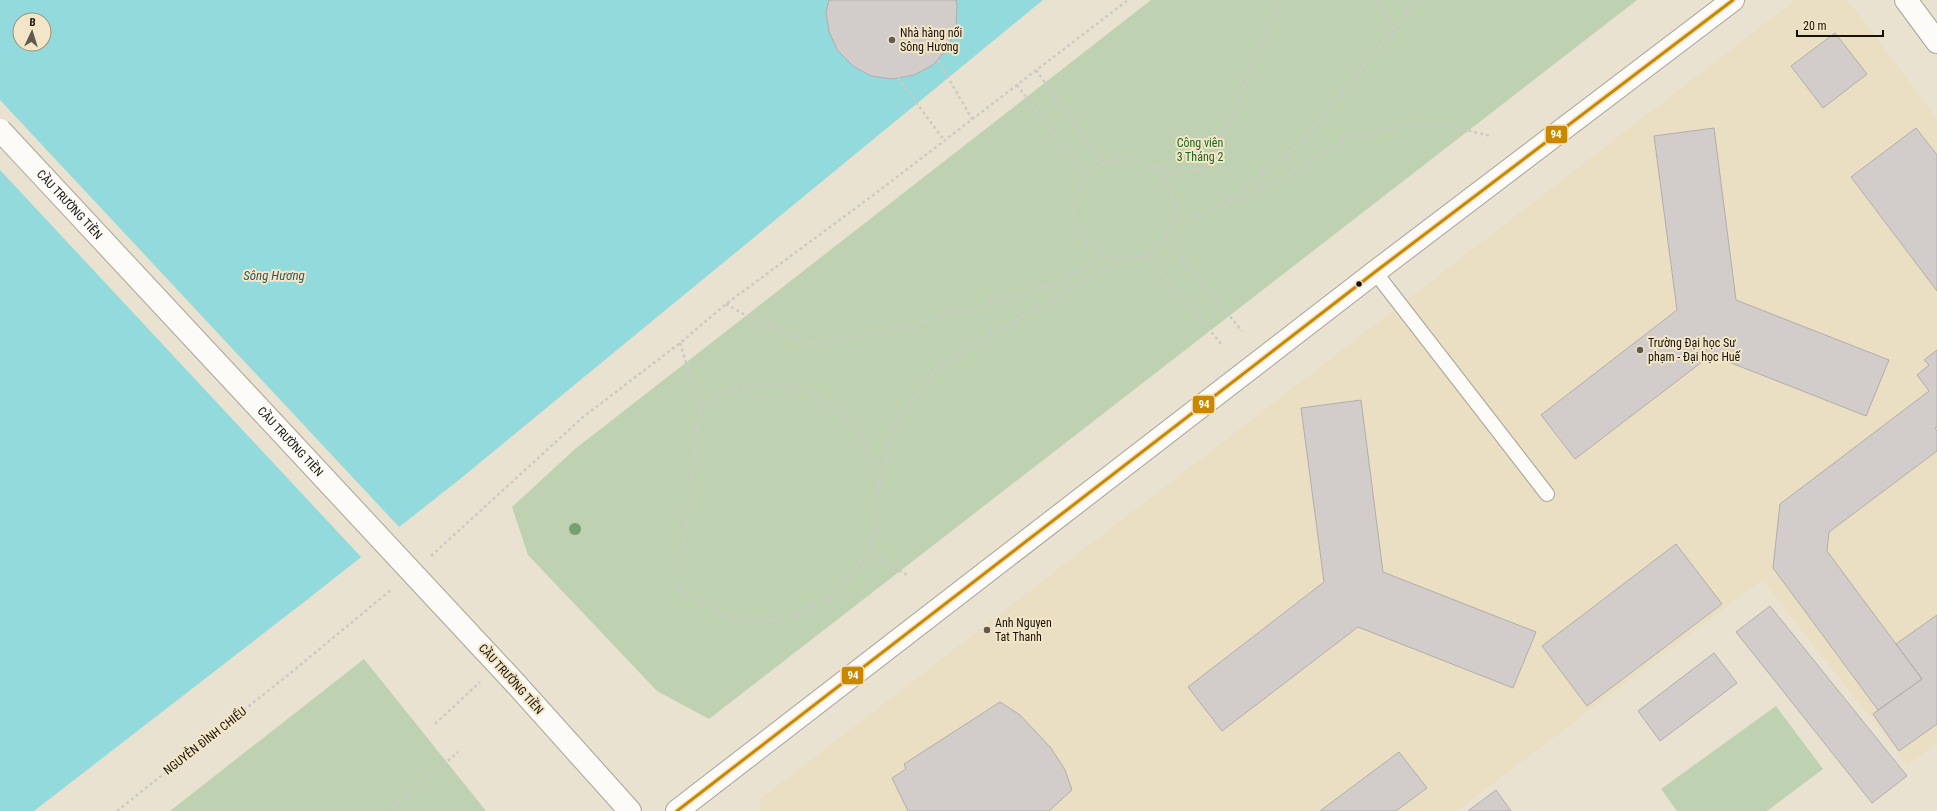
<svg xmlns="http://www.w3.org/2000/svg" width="1937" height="811" font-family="'Roboto Condensed',sans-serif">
<rect width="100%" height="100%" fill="#e9e2d1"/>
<!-- built -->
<path fill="#ebdfc3" d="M1795 0H1846L1859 14 1937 119V743L1908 765 1762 580 1457 811H760V799Z"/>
<!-- green -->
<path fill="#bed2b2" d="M1151 0H1637L709 719 657 691 528 555 512 507 575 449Z
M364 659 486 811H170Z
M1776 706 1823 769 1767 811H1677L1661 789Z"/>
<!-- water -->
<path fill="#93dadc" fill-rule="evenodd" d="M0 0H1043L460 479 308 599 34 811H0ZM20 20H44V44H20Z"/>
<!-- pier -->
<path fill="#e9e2d1" d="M0 100 400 528 362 558 0 170Z"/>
<!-- building -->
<path fill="#d2cdca" stroke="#b1adaa" d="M829 0H956L957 6 956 28 948 48 933 65 914 75 892 79 871 76 853 66 838 51 829 32 826 12Z
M1835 33 1867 74 1823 108 1791 66Z
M1714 128 1736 300 1889 360 1866 416 1711 355 1575 459 1541 415 1677 310 1654 136Z
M1916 128 1937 155V291L1851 177Z
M1937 350V427L1935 428 1937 431V451L1829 532 1827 551 1922 679 1878 710 1773 568 1780 504 1929 391 1917 375 1929 365 1924 360Z
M1361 400 1383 572 1536 632 1513 688 1358 627 1222 731 1188 687 1324 582 1301 408Z
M1676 544 1722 604 1587 706 1542 646Z
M1770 606 1907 776 1872 803 1736 632Z
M1937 615V724L1899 751 1873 714 1922 679 1896 644Z
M1714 653 1737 683 1660 741 1638 711Z
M1000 702 1020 715 1051 748 1065 770 1072 790 1049 811H908L892 778 906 769 904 764Z
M1399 752 1427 788 1396 811H1320Z
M1496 790 1511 811H1468Z"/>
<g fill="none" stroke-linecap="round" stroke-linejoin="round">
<defs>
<path id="service" d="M1375 272 1547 494"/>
<path id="minor" d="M1906 0 1937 42"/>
<path id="secondary" d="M516 684 630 811
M677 811 1375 272 1733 0"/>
</defs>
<!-- service casing -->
<use href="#service" stroke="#a9a396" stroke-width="16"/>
<!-- minor casing -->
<use href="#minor" stroke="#a9a396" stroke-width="24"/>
<!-- secondary casing -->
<use href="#secondary" stroke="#a9a396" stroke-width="24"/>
<!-- path -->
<path stroke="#cccac5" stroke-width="2.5" stroke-dasharray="3 3" stroke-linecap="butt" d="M1379 0 1394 31
M938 60 972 119
M1036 70 1103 163
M898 78 944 140
M1017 85 1086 176
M1074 209a50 50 0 1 1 100 0a50 50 0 1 1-100 0Z
M1151 166 1174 172 1202 169 1216 154 1281 0
M1229 203 1277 181 1346 140 1392 128 1441 124 1491 136
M1173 223 1225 205 1303 141 1418 0
M1165 238 1242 331
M1146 254 1223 346
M726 304 764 326 815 343 885 333 1060 282 1104 256
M680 343 700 408 678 590 732 619 783 620 835 595 868 552 879 525V488L866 441 846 418 806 389 767 384 723 391 700 408
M879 488 895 424 936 370 971 346 1121 260
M868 552 907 575
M431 556 583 417 680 343 726 304 872 196 1128 0
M435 724 480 682
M117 811 293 671 392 589
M388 811 458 752"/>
<!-- service -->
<use href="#service" stroke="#fcfbf8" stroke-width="14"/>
<!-- minor -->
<use href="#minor" stroke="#fcfbf8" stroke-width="22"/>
<!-- secondary -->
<use href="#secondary" stroke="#fcfbf8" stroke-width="22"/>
<defs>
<g id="secondary-bridge">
<path id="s1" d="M0 130 516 684"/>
</g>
</defs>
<!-- secondary-bridge casing -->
<use href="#secondary-bridge" stroke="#a9a396" stroke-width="24" stroke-linecap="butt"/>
<!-- secondary-bridge -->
<use href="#secondary-bridge" stroke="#fcfbf8" stroke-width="22"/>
<defs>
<path id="bus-1" d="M677 811 1375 272 1733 0"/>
</defs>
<!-- bus-1 casing -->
<use href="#bus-1" stroke="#f3e5c7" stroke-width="6"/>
<!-- bus-1 -->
<use href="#bus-1" stroke="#ca8802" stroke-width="3"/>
</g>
<!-- trees -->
<circle fill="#799e6f" cx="575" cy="529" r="6"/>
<!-- markers -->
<g fill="#605b4e" stroke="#f3e5c7" stroke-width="1.5">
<circle cx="892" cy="40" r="4"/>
<circle cx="1640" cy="350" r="4"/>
<circle cx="987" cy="630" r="4"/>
</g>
<circle fill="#171208" stroke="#f3e5c7" stroke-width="1.5" cx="1359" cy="284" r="3.5"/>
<g text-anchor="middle" stroke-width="4" stroke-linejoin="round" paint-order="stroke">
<!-- poi labels -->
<g font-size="12" fill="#171208" stroke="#f3e5c7" text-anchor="start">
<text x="900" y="37">Nhà hàng nổi<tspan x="900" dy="14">Sông Hương</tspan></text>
<text x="1648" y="347">Trường Đại học Sư<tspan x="1648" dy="14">phạm - Đại học Huế</tspan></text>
<text x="995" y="627">Anh Nguyen<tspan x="995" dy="14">Tat Thanh</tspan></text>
</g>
<!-- park labels -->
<g font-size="12" fill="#1e671f" stroke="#f3e5c7">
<text x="1200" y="147">Công viên<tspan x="1200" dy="14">3 Tháng 2</tspan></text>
</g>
<!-- street labels -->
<g font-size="12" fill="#171208" stroke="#f3e5c7">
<text dy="4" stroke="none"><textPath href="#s1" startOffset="102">CẦU TRƯỜNG TIỀN</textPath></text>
<text dy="4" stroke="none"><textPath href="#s1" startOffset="426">CẦU TRƯỜNG TIỀN</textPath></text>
<text transform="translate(511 679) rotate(48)" y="4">CẦU TRƯỜNG TIỀN</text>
<text transform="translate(205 741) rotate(-38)" y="4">NGUYỄN ĐÌNH CHIỂU</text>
</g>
<!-- water labels -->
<g font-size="13" font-style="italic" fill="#2e5c60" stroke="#f3e5c7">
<text x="274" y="280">Sông Hương</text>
</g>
</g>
<g stroke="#f3e5c7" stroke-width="1.5">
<rect x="1545" y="125" width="23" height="19" rx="4" fill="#ca8802"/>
<rect x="1192" y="395" width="23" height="19" rx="4" fill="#ca8802"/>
<rect x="841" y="666" width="23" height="19" rx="4" fill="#ca8802"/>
</g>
<g font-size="11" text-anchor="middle" font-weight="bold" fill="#fff">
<text x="1556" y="138">94</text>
<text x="1204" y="408">94</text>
<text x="853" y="679">94</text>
</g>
<!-- north arrow -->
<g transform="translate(32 32) rotate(4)"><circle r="19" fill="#f3e5c7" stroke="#9b917b"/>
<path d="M0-3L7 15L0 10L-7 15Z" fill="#605b4e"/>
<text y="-6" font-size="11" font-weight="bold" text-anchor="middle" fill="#171208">B</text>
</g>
<!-- scale -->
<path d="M1797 30v6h86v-6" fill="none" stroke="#171208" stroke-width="2"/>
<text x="1803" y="30" font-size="12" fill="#171208" stroke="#f3e5c7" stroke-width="3" paint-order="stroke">20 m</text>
</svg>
